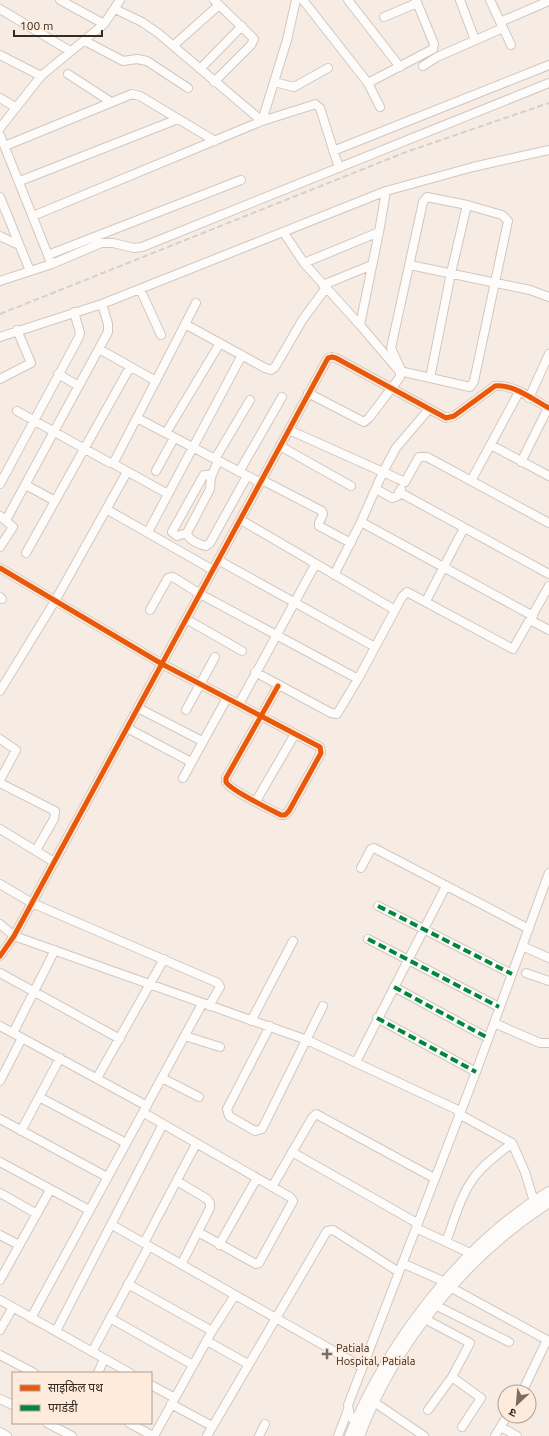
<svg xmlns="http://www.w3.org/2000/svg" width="549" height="1436" font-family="Ubuntu,'Noto Sans Devanagari',sans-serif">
<rect width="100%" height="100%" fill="#f6ece4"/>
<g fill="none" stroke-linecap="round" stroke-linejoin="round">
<defs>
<path id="minor" d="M60 0 104 24
M303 0 368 83 380 107
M348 0 400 67
M460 0 475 40
M490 0 511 45
M0 9 70 51
M115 9 142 22 158 33 262 121 287 40 296 0
M384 17 417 3
M500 22 549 1
M85 41 123 61 137 59 147 61 188 88
M174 45 219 5
M0 55 41 76
M423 66 437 57 503 28
M200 69 242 26
M68 74 111 102
M214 82 251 45 254 39 214 0
M274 82 294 87 328 68
M368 83 433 49 434 44 416 0
M0 98 15 107
M0 128 41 76 104 24 120 0
M0 135 50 260
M5 146 132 94 140 96 215 141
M333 151 549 65
M20 181 178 119
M0 197 30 271
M427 197 467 205 502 215 508 221 474 381 470 387 404 372 401 370 391 348 423 202Z
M33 216 262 121 313 105 315 104 320 108 339 168
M284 233 304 263 360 325 400 372V377L369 418 364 422 308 393
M0 236 19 245
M48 255 241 180
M304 263 379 232
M410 265 530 290 549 297
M0 281 52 264 101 243H113L134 248 142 247 549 83
M323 285 372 265
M140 289 161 335
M185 324 265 368 271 370 275 367 303 319 326 288
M360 325 379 232 386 191
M0 337 102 304 386 191 473 167 549 150
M99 349 156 381
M58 374 79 386
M430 378 451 273 467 205
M0 379 31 363 17 330
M529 398 549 354
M17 411 110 463 114 462 196 303
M137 418 261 483
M289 430 383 472 396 448 429 409
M166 433 220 343
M491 445 549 476
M280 446 351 486
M215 459 250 400
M218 461 211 477 210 489 187 533C188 540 200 545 206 546L210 543 247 476
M521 462 548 408
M112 463 168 494
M156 471 174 438
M239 472 282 397
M262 480 322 511 323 514 319 523V526L351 543
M471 481 519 392
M0 484 79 337 80 333 74 312
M26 485 55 501
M376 489 392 498 398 496 401 489
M399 492 549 574
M106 509 213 570
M0 516 13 527 0 547
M6 520 108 332V324L102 304
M241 520 395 610
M361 522 533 616
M148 532 242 355
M187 533 177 536 172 532 202 478 204 475H211
M26 553 130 367
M218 560 375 647
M0 568 162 664 320 747 321 753 289 811 285 815H281C270 809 231 791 226 782V778L278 686
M334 575 361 522 383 472 405 482 419 457H427L549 523
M0 597 2 599
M426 601 464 528
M150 610 168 578 173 577 200 594 358 679
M186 619 242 651
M530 620 549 630
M255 672 331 713 337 714 358 679 402 597 407 592 513 649 549 586
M0 691 55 601 127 472
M239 704 315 565
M138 708 202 741
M186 710 215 657
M127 728 191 762
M0 739 16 750 0 780
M183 778 227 698
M0 783 55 811 54 819 36 850
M256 801 295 734
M0 829 54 862
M361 868 371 849 374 848 529 929
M0 884 32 903 218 983 220 987 209 1006
M378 906 512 974
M0 924 14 936 307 1040 460 1111
M368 939 499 1007
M522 946 549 958
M0 956 14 936 328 358 332 357 336 358 446 418 454 416 495 386C514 384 533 400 549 408
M0 973 120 1039
M526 973 549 981
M394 987 488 1038
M377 1018 476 1072
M251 1021 293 941
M494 1023 540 1043H549
M0 1026 147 1106
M270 1026 227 1109 229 1116 255 1131 262 1129 323 1006
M13 1033 55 950
M185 1036 220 1047
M356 1062 446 886
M97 1078 164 959
M162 1078 199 1097
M0 1081 22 1038
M39 1097 126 1143
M144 1113 290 1197 293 1201 259 1263 256 1264 198 1232
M459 1114 512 1143 525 1172 536 1208
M0 1119 107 1177
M21 1131 60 1058
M292 1152 417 1223
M0 1162 89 1210
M177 1181 207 1199 210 1203V1208L182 1263
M272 1187 312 1118 316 1114 434 1178
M0 1193 37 1214
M112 1225 362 1367
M416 1228 472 1254
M0 1235 19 1245
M446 1242C454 1221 460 1197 473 1179 483 1164 499 1154 512 1143
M144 1243 196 1144
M219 1245 257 1178
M402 1263 445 1282
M0 1280 50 1190
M128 1284 212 1331
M450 1287 549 1341
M0 1300 130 1373
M435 1305 509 1342
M31 1318 202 1004
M110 1318 193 1365
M425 1319 470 1343 452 1377 428 1410
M0 1330 13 1307
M56 1331 163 1124
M207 1341 248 1364
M92 1352 149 1246
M0 1355 34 1373
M98 1373 104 1359
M452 1377 481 1398 462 1427
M151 1385 175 1398
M522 1392 547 1340
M0 1399 13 1405
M374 1402 424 1436
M171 1404 212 1426
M47 1423 72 1436
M129 1423 153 1436
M360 1427 350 1416 348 1405 476 1072 549 873
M501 1427 517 1436
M0 1432 7 1436
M154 1436 212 1331 235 1295
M207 1436 327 1231 333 1230 399 1272
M259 1436 265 1424
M338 1436 348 1410
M495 1436 507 1416"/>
<path id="major" d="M350 1436C388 1342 462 1245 549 1192
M359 1436C394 1343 466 1255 549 1202"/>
</defs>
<!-- minor casing -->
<use href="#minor" stroke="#d2c7bf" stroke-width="10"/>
<!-- major casing -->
<use href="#major" stroke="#d2c7bf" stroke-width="12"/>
<!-- minor -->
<use href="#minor" stroke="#fefcfb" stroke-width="8"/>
<!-- major -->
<use href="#major" stroke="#fefcfb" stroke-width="10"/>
<!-- rail -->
<path stroke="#d3d0ce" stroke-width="2" stroke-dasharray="6 3" stroke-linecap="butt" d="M0 314 406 152 549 103"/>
<!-- quiet -->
<path stroke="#00873e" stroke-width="4" stroke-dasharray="8 4" stroke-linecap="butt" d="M378 906 512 974
M368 939 499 1007
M394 987 488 1038
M377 1018 476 1072"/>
<defs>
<path id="cycleway" d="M0 568 162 664 320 747 321 753 289 811 285 815H281C270 809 231 791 226 782V778L278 686
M0 956 14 936 328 358 332 357 336 358 446 418 454 416 495 386C514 384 533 400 549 408"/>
</defs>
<!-- cycleway casing -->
<use href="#cycleway" stroke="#feebdc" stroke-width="8"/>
<!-- cycleway -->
<use href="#cycleway" stroke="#e8590c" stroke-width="5"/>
</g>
<!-- markers -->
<path fill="#796e65" stroke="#feebdc" stroke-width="1.5" d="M325 1348h4v4h4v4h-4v4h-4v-4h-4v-4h4z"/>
<g text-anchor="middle" stroke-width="3" stroke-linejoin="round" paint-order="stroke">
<!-- poi labels -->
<g font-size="11" fill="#362a21" stroke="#feebdc" text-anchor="start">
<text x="336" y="1352">Patiala<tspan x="336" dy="13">Hospital, Patiala</tspan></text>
</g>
</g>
<!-- legend -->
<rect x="12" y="1372" width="140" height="52" fill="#feebdc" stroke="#ae9e91"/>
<rect x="20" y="1385" width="20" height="6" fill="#e8590c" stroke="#ae9e91"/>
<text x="48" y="1392" font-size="12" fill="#362a21">साइकिल पथ</text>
<rect x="20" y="1405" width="20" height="6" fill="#00873e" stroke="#ae9e91"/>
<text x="48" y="1412" font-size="12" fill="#362a21">पगडंडी</text>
<!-- north arrow -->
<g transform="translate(517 1404) rotate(206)"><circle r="19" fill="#feebdc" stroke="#ae9e91"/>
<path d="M0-3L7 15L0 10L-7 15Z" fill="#796e65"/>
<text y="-6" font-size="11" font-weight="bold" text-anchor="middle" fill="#362a21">उ</text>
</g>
<!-- scale -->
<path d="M14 30v6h88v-6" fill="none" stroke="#362a21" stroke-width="2"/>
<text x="20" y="30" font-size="12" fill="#362a21" stroke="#feebdc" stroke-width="3" paint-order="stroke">100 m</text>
</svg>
